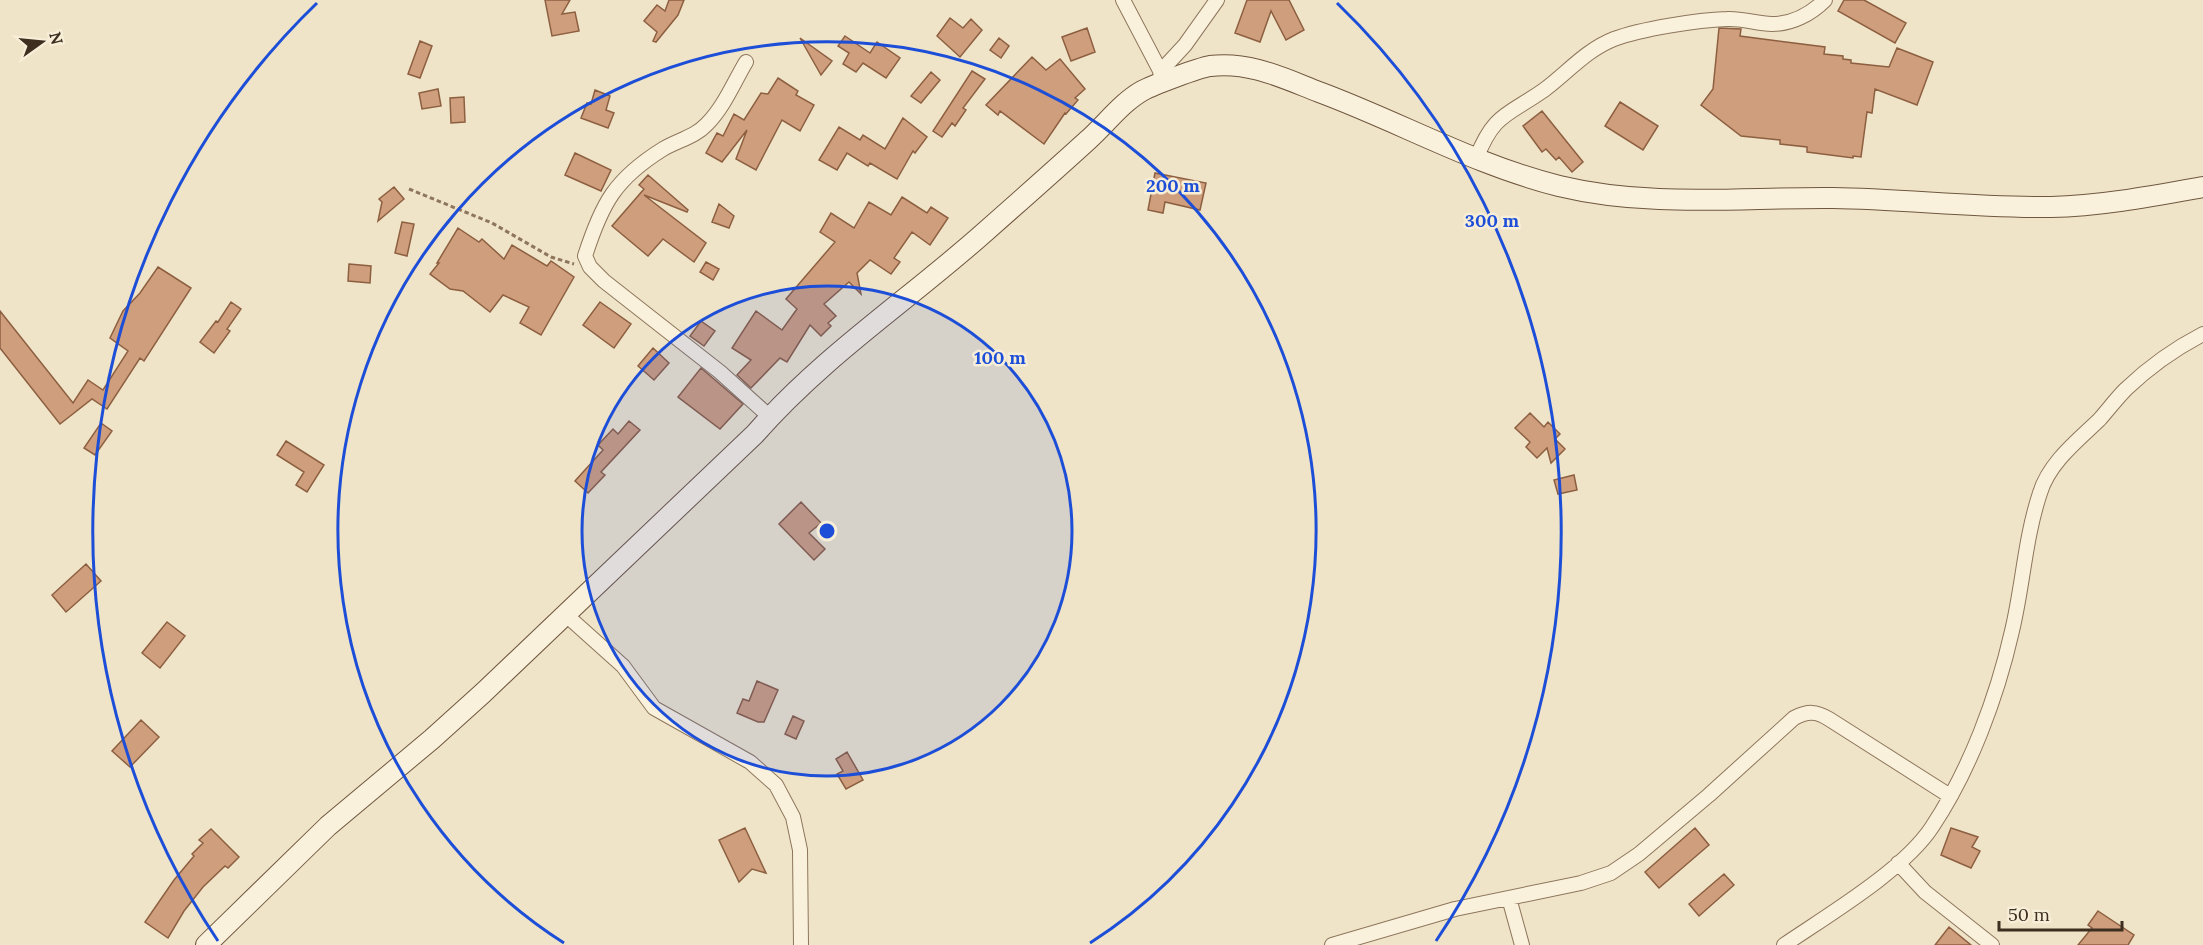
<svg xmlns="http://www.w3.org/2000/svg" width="2203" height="945" font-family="Lora,serif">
<rect width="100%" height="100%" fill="#f0e4c8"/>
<!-- building -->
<path fill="#cf9f7d" stroke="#8d5f41" stroke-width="1.5" d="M545 0H570L562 14 575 12 579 31 552 36Z
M669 0H684L678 15 656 42 653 41 657 32 644 21 657 5 665 11Z
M1247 0H1289L1304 30 1286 40 1271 11 1260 42 1235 33Z
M1844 0H1864L1906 23 1895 43 1838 11Z
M950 18 963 28 971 19 982 30 960 57 937 36Z
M1087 28 1095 52 1071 61 1062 37Z
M1719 28 1741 29 1740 36 1825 47 1824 54 1843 56V59L1851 60V63L1889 67 1897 48 1933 62 1917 105 1875 89 1872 113 1867 112 1861 157 1853 156V158L1807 152V147L1780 144V140L1741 136 1701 105 1713 89Z
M845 36 870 53 877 42 900 58 886 78 863 63 856 72 843 64 849 53 838 46Z
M800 38 832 61 821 75Z
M999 38 1009 46 1001 58 990 50Z
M420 41 432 46 420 78 408 74Z
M1032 57 1046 70 1060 59 1085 89 1075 98 1078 100 1066 114 1065 113 1044 144 1000 111 998 115 986 105Z
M972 71 985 79 963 108 966 110 955 126 952 123 942 137 933 131Z
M931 72 940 80 921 103 911 96Z
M778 78 798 91 796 95 814 105 800 131 782 120 756 170 736 159 747 130 722 162 706 153 717 133 723 136 734 114 744 120 761 93 768 94Z
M438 89 441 106 422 109 419 93Z
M595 90 610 96 606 110 614 113 608 128 581 118 587 103 591 104Z
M464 97 465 122 451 123 450 98Z
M1620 102 1658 126 1643 150 1605 126Z
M1542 111 1583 162 1572 172 1559 157 1556 160 1546 149 1542 152 1523 126Z
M903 118 927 137 915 153 913 151 897 179 870 163 868 166 847 153 837 170 819 160 839 127 860 140 863 135 885 149Z
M575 153 611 170 601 191 565 175Z
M1155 173 1206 183 1200 210 1165 202 1163 213 1148 210Z
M648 175 688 210 687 212 644 195 706 243 694 262 663 239 648 256 612 226 644 189 639 185Z
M394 187 404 199 378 221 382 202 379 199Z
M902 197 927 213 931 207 948 218 930 245 912 232 894 258 900 262 891 274 870 260 857 273 861 294 849 282 824 304 836 316 828 323 831 326 821 336 810 325 787 362 780 358 751 388 737 375 751 360 732 348 756 311 782 330 797 309 786 299 835 242 820 232 831 213 854 228 869 202 891 215Z
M719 204 734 216 729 228 712 222Z
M402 222 414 224 407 256 395 253Z
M458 228 479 242 482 239 504 259 512 245 547 266 551 261 574 277 541 335 520 323 529 307 503 295 490 312 463 291 450 289 430 274 439 263H437Z
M706 262 719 269 713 280 700 272Z
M349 264 371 266 370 283 348 281Z
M158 267 191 288 144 361 140 358 107 409 92 399 60 424 0 348V311L73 403 88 380 103 390 128 351 110 338 123 311 140 293Z
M231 302 241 309 227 329 230 331 214 353 200 342 216 321 218 322Z
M600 302 631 324 614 348 583 325Z
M701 321 715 331 704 346 690 336Z
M653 348 669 363 654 380 638 366Z
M701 368 743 404 720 429 678 397Z
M1530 413 1544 427 1548 422 1560 434 1555 439 1565 449 1551 463 1547 448 1537 458 1526 447 1530 442 1515 428Z
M629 421 640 430 601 472 605 475 588 493 575 481 603 450 598 445 613 429 618 434Z
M101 423 112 431 95 455 84 448Z
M286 441 324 465 307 492 296 485 304 472 277 455Z
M1574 475 1577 490 1558 494 1554 480Z
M801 502 821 523 809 533 825 549 814 560 779 524Z
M86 564 101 581 66 612 52 595Z
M167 622 185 636 160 668 142 653Z
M757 681 778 690 764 722H758L737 713 743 699 749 701Z
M793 716 804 721 796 739 785 734Z
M141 720 159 737 130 767 112 751Z
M847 752 863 780 846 789 837 774 843 771 836 759Z
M745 828 766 873 752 869 739 882 719 840Z
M1695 828 1709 845 1659 888 1645 872Z
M1951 828 1978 837 1972 847 1980 851 1971 868 1941 855Z
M211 829 239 857 228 868 225 866 203 887 184 911 168 938 145 922 174 880 194 856 192 854 203 843 199 840Z
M1724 874 1734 885 1699 916 1689 904Z
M2098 911 2134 935 2128 945H2078L2092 928 2088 925Z
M1949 927 1971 945H1935Z"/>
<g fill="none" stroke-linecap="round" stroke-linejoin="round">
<defs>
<path id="street" d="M1123 0 1166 82
M746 62C734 82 724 107 707 124 695 137 678 140 663 149 615 179 602 203 585 256L590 267 604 281 720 372 770 417
M1160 72 1185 45 1217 0
M1476 159C1494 113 1507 116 1544 90 1567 73 1586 50 1614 39 1641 29 1697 20 1727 19 1742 18 1757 24 1772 24 1792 24 1811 14 1825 0
M565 614 623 666 654 708 750 762 776 785 793 817 800 850 801 945
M1898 863 1925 892 1992 945
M1509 898 1522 945
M1332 945 1455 909 1581 883 1611 873 1639 854 1709 795 1794 718C1808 711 1816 711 1829 719L1950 796
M1784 945C1828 915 1904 870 1932 827 1970 770 1997 697 2012 631 2023 585 2025 538 2040 493 2049 463 2077 441 2099 420 2108 410 2116 399 2126 389 2149 367 2174 349 2203 334"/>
<path id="secondary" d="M206 945 328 826 432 739 483 693 755 434C823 356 910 299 986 231 1020 201 1054 171 1088 140 1106 124 1121 103 1142 91 1153 85 1198 68 1210 66 1249 61 1283 78 1319 92 1400 122 1475 165 1559 186 1650 208 1741 197 1833 198 1905 199 1978 208 2051 207 2101 206 2153 196 2203 187"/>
</defs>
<!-- street casing -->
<use href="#street" stroke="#8d765c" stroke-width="16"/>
<!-- secondary casing -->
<use href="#secondary" stroke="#6f573f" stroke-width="22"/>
<!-- path -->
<path stroke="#8d765c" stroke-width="3" stroke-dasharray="4.5 3" stroke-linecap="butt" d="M409 189 492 223 551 257 574 264"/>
<!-- street -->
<use href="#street" stroke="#faf1dc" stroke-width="14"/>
<!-- secondary -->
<use href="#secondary" stroke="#faf1dc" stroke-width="20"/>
</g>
<!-- distance rings -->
<circle cx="827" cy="531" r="245" fill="#1d4ed8" fill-opacity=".12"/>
<g fill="none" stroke="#1d4ed8" stroke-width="3">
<circle cx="827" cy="531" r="245"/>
<path d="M564 943A489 489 0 1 1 1090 943"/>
<path d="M218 941A734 734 0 0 1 317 3M1337 3A734 734 0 0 1 1436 941"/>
</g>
<circle cx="827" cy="531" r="9" fill="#1d4ed8" stroke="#f7eed8" stroke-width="3"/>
<g font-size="18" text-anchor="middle" font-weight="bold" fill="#1d4ed8" stroke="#f7eed8" stroke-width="5" stroke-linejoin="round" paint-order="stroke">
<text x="1173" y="192">200 m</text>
<text x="1492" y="227">300 m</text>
<text x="1000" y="364">100 m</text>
</g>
<!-- north arrow -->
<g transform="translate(42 42) rotate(75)" stroke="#f7eed8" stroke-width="4.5" paint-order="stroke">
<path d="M0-4.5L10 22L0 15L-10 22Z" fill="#3d2e20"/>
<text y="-9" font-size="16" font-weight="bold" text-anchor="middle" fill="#3d2e20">N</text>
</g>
<!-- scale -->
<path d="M1999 921v9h123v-9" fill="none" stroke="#3d2e20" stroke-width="3"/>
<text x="2008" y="921" font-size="18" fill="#3d2e20" stroke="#f7eed8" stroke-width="4.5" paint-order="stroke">50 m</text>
</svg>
